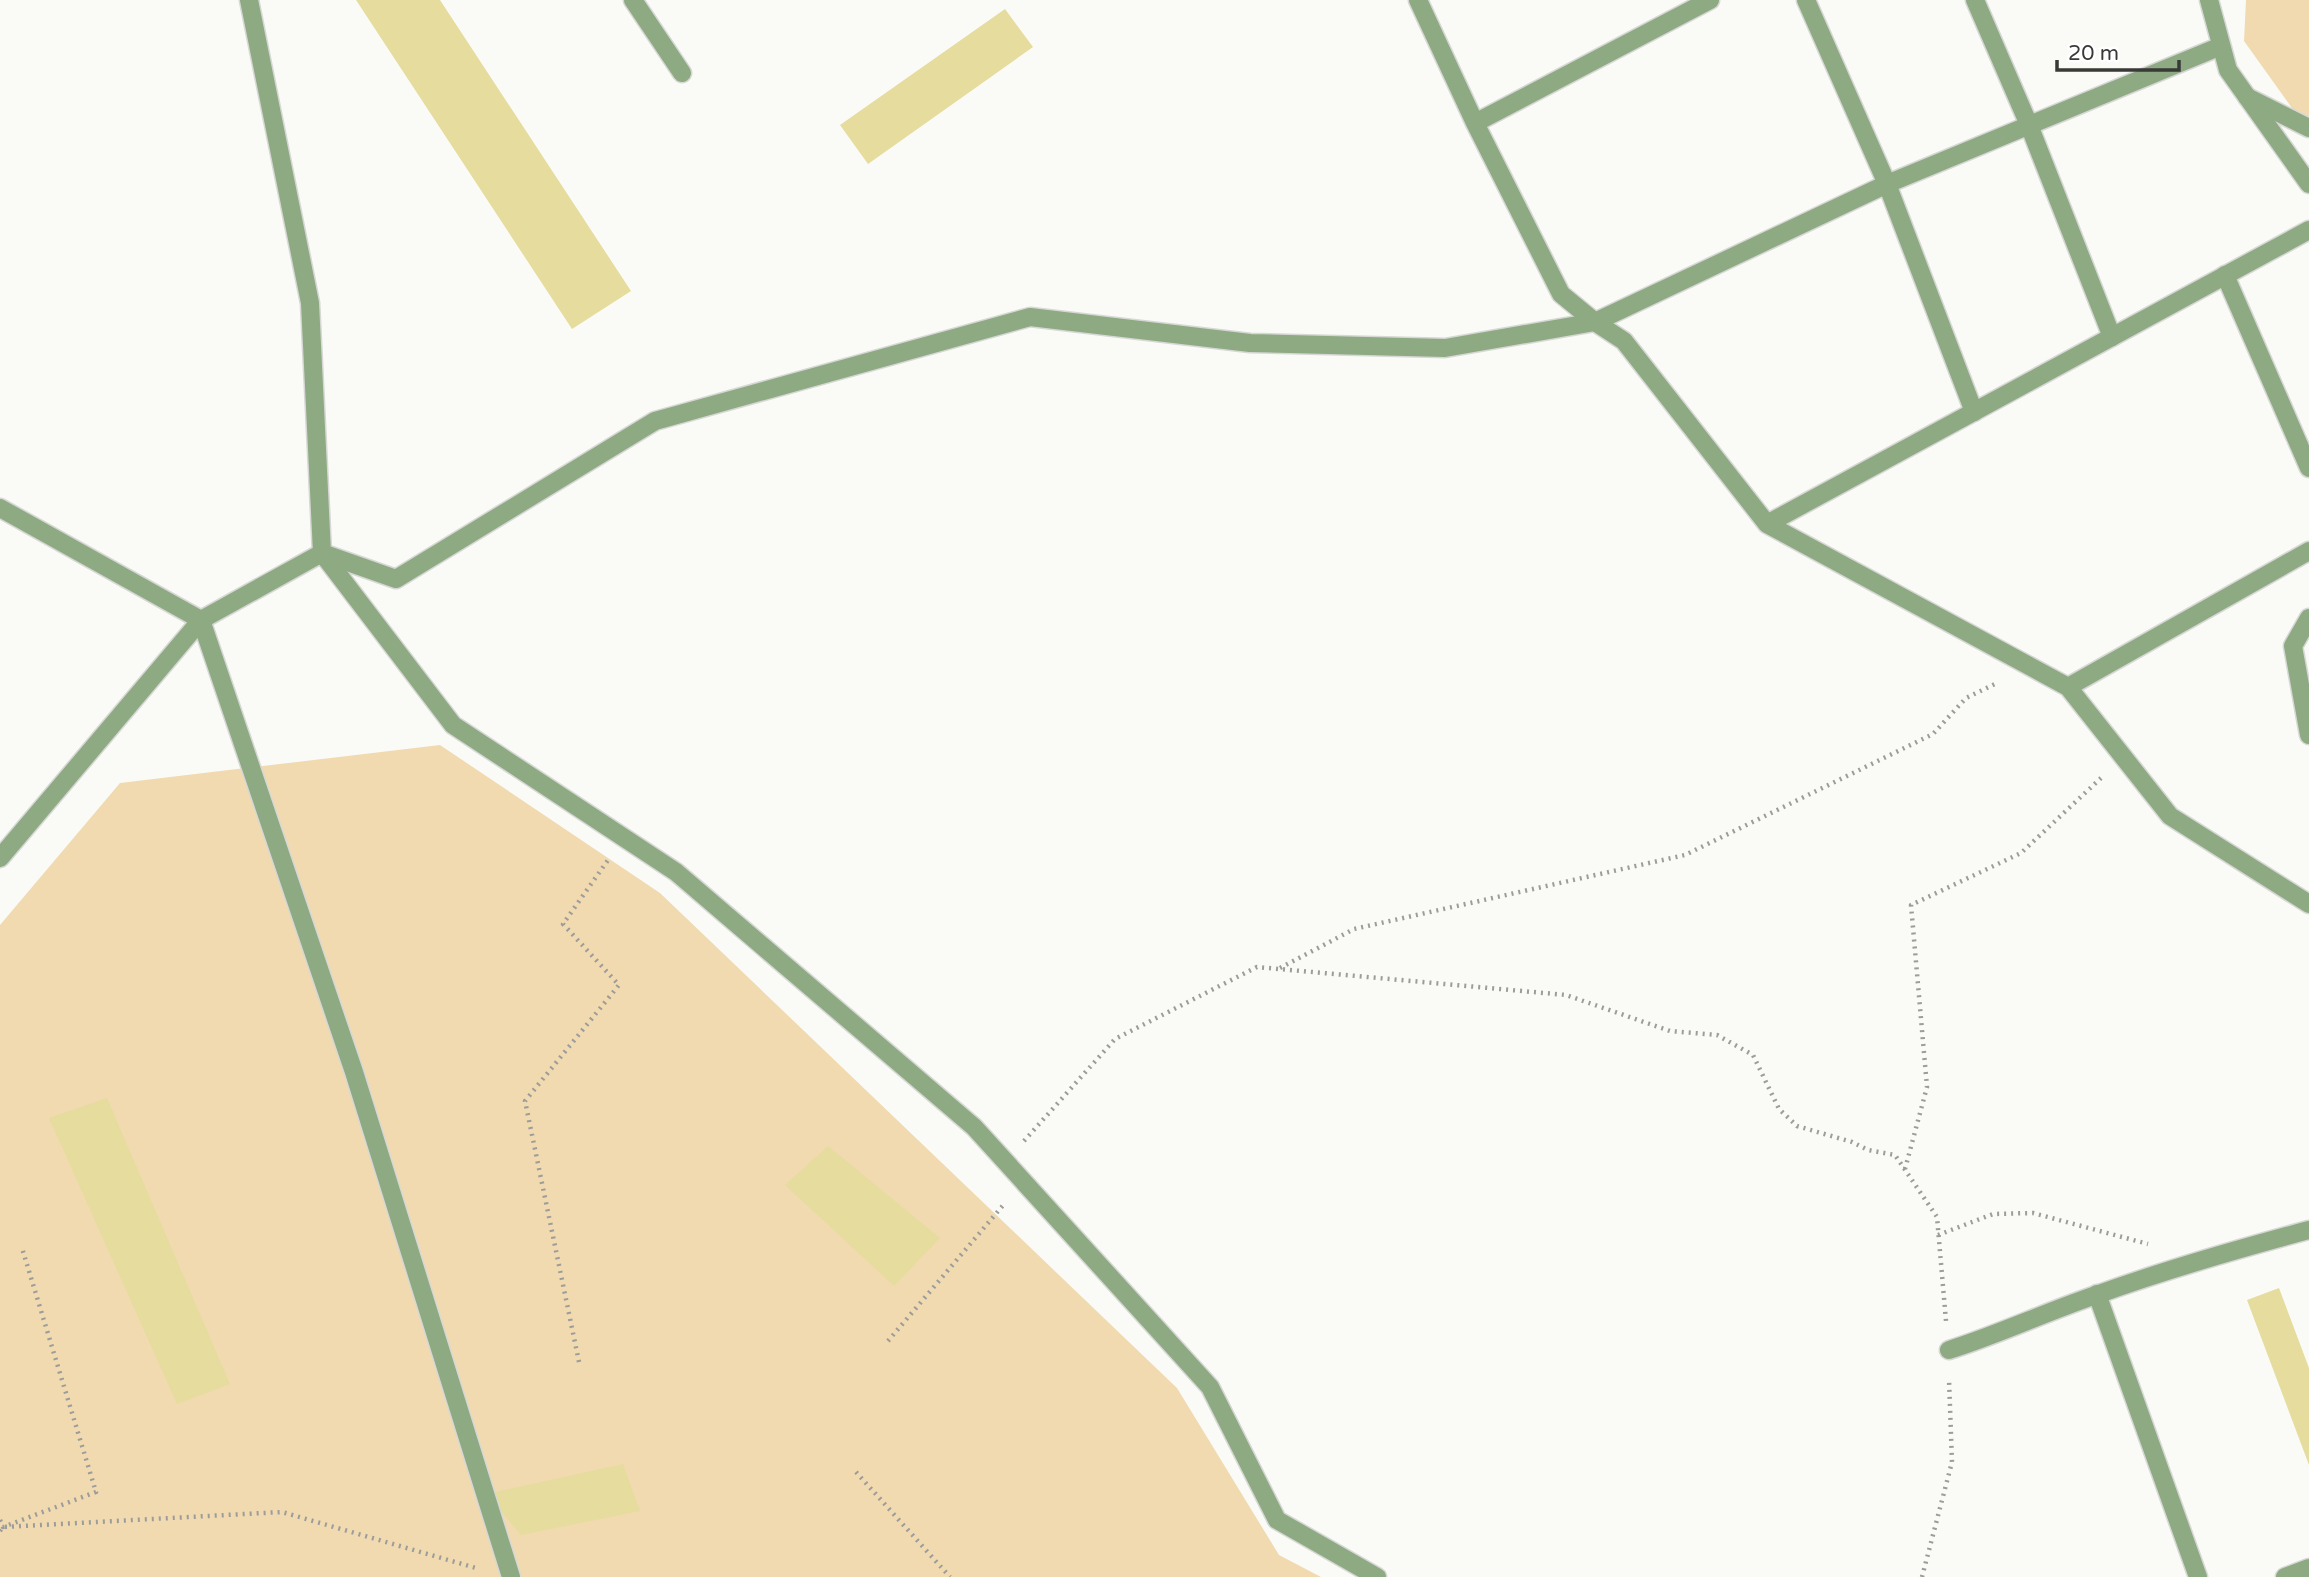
<svg xmlns="http://www.w3.org/2000/svg" width="2309" height="1577" font-family="'Varela Round',sans-serif">
<rect width="100%" height="100%" fill="#fafbf7"/>
<!-- green -->
<path fill="#f1dab0" d="M2246 0H2309V132L2244 41Z
M440 745 660 893 1177 1388 1279 1555 1321 1577H0V925L120 783Z"/>
<!-- building -->
<path fill="#e5dc9d" d="M356 0H440L631 291 572 329Z
M1005 9 1033 47 868 164 840 125Z
M107 1098 230 1384 177 1404 49 1118Z
M828 1146 940 1238 894 1286 785 1185Z
M2279 1288 2309 1368V1465L2247 1300Z
M623 1464 640 1511 521 1535 486 1494Z"/>
<g fill="none" stroke-linecap="round" stroke-linejoin="round">
<defs>
<path id="lane" d="M633 0 682 73
M1806 0 1887 184 1974 412
M1975 0 2029 125 2112 337
M2247 97 2309 128
M2225 275 2309 468
M322 553 396 579 655 421 1030 317 1250 343 1445 348 1595 322
M2309 618 2293 646 2309 735
M2097 1294 2198 1577"/>
<path id="street" d="M249 0 310 303 322 553 201 620 354 1072 511 1577
M1418 0 1475 123 1561 294 1595 322 1624 341 1767 524 2068 687 2170 816 2309 904
M2209 0 2228 70 2309 184
M1475 123 1710 0
M1595 322 1887 184 2221 46
M0 508 201 620 0 858
M1767 524 2309 230
M322 553 453 725 676 872 974 1127 1210 1387 1277 1520 1377 1577
M2068 687 2309 551
M1949 1350C2000 1334 2048 1311 2099 1294 2168 1269 2238 1249 2309 1230
M2285 1577 2309 1568"/>
</defs>
<!-- lane casing -->
<use href="#lane" stroke="#d7d8d5" stroke-width="21"/>
<!-- street casing -->
<use href="#street" stroke="#d7d8d5" stroke-width="21"/>
<!-- path -->
<path stroke="#9c9d9a" stroke-width="4.5" stroke-dasharray="2 5" stroke-linecap="butt" d="M1280 968 1354 929 1685 855 1933 734 1966 698 1997 683
M1024 1141 1115 1039 1257 967 1566 995 1670 1031 1717 1035 1753 1055 1779 1109 1797 1126 1852 1142 1868 1150 1895 1155 1937 1217 1946 1321
M1905 1169 1927 1087 1911 905 2021 853 2101 778
M1938 1235 1993 1214 2033 1213 2148 1244
M888 1341 1005 1203
M579 1362 525 1101 619 985 563 924 608 860
M856 1472 950 1577
M0 1520 3 1527 96 1492 22 1248
M0 1531 3 1527 282 1512 476 1568
M1922 1577 1952 1462 1949 1379"/>
<!-- lane -->
<use href="#lane" stroke="#8eaa83" stroke-width="18"/>
<!-- street -->
<use href="#street" stroke="#8eaa83" stroke-width="18"/>
</g>
<!-- scale -->
<path d="M2057 60v10h122v-10" fill="none" stroke="#393a38" stroke-width="3.5"/>
<text x="2068" y="60" font-size="21" fill="#393a38" stroke="#ffffff" stroke-width="5" paint-order="stroke">20 m</text>
</svg>
